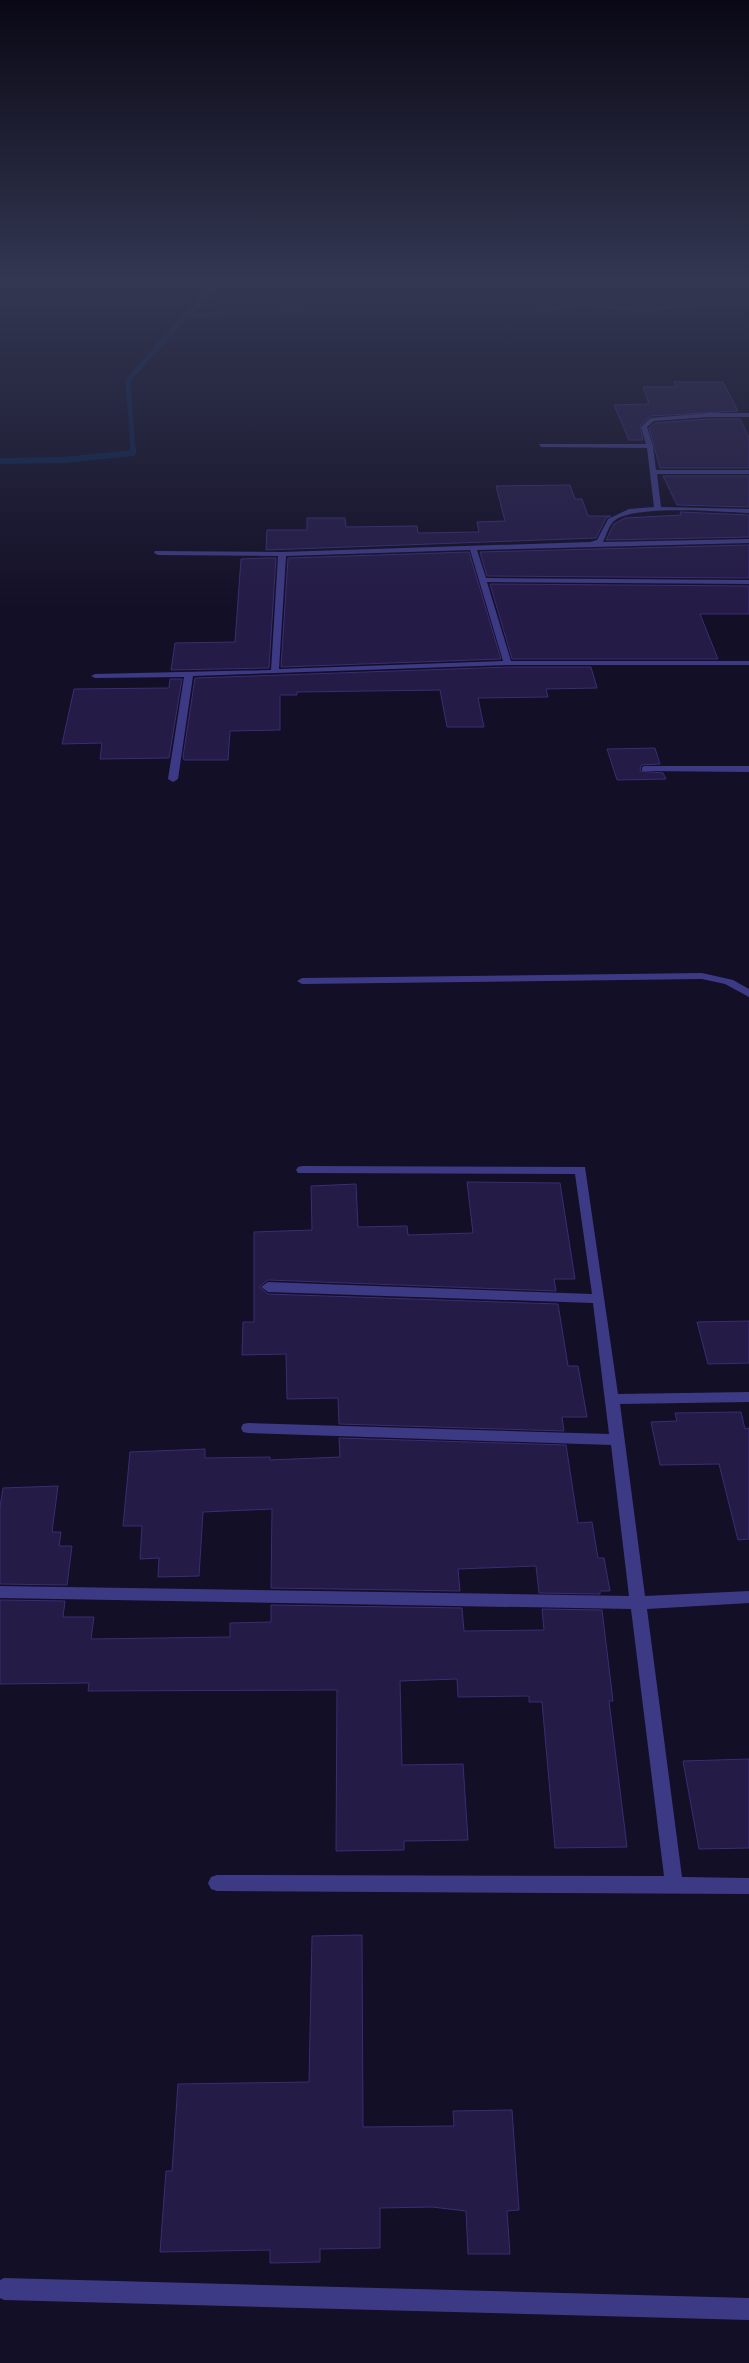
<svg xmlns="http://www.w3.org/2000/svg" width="749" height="2363" font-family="'Open Sans',sans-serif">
<rect width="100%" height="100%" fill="#130f26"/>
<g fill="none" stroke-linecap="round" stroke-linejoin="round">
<!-- stream-far1 -->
<path stroke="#0c2248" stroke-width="5" d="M186 316 287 311 528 313 581 304 640 310 698 305H749
M133 450 128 380 186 316 218 285 212 279"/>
<!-- stream -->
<path stroke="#0c2248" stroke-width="6" d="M0 461 63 460 133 453V449"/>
</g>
<!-- building -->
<path fill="#241b47" stroke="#3b2d73" d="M674 382H723L738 411 650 416 640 426 643 440H629L614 405 649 404 643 387H676Z
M709 419H740L749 437V468H660L649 428 655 423Z
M663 476H749V507L677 505Z
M570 485 575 499H582L588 516H611L606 518 596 538 266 550 267 530H307V518H345L346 527 417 526 418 533 479 532 477 522 505 521 496 486Z
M680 512 749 515V537L606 540 614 524 625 518 681 515Z
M749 545V578L487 576 480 552Z
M469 552 501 659 281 667 288 558Z
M266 558H276L269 668 171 670 175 643 235 642 241 559Z
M490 584 749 586V614H700L718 659H512Z
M508 667H591L597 688 546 689 548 697 478 698 484 727H447L440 690 297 692V695H280V730L230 731 228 760H184L183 757 195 678Z
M170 679H182L169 758 100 759 102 743 62 744 74 689 169 688Z
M655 748 660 764 641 765 640 771 663 773 666 779 617 780 607 749Z
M467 1182 560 1183 575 1279H554L556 1291 268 1280 259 1287 268 1294 558 1304 568 1366H578L587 1417H562L564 1431 339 1424 338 1398 287 1399 286 1354 242 1355 243 1322H254V1232L312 1230 311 1186 356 1184 358 1227 407 1226 408 1235 473 1233Z
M749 1321V1363L708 1364 697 1322Z
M741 1412 745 1429 749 1428V1539L738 1540 719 1464 660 1465 651 1422 677 1421 675 1413Z
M339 1438 566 1445 578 1523 592 1522 598 1558H604L610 1591H600V1594L539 1593 536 1566 458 1569 460 1591 271 1588 272 1509 203 1512 199 1576 158 1577 159 1558 140 1559 142 1526H123L130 1452 205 1449V1458L270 1457V1460L340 1457Z
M58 1486 52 1532H61L59 1546H72L67 1585 0 1584V1507L3 1488Z
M0 1600 65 1601 63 1617H94L91 1639 230 1637V1623L271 1622V1605L462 1608 464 1631 544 1630 542 1609 602 1610 613 1701H609L627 1847 555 1848 542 1702H529V1696L458 1697 457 1679 400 1681 402 1765 463 1764 468 1840 404 1841V1850L336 1851 337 1690 88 1691 89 1683 0 1684Z
M749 1759V1848L699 1849 683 1761Z
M362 1935 363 2127 454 2126 453 2111 512 2110 519 2210 507 2211 510 2254H468L466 2211 432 2207 380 2208V2248L320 2249V2262L270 2263V2250L160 2252 166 2171H172L178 2084 309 2082 312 1936Z"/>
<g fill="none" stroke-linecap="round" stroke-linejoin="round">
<!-- minor -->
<path fill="#3d3a85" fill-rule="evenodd" d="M709 413H749V417H709L654 421 647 427 653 446 656 470H749V474H657L661 507 749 509V513C721 512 634 504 614 521 609 525 606 536 603 542L749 539V543L477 550 486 578 749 580V584L487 582 511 661H749V665H508L193 676 178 779 173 782 168 779 184 677 95 678 91 676 95 674 271 670 278 556 158 555 154 553 155 551 282 552 590 542 597 540 608 519 629 509 654 507 647 448 541 447 539 444H646L641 427 650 418ZM470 550 503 661 279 669 286 556Z
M645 766H749V772L642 771V767Z
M702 973 733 980 749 989V997L725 984 702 979 302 984 297 981 302 978Z
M302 1166 585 1167 618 1394 749 1392V1402L620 1404 645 1596 749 1591V1603L647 1609 682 1877 749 1878V1894L217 1891 211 1889 208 1883 211 1877 217 1875 664 1876 631 1609 0 1598V1586L629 1596 611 1445 248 1433 243 1432 241 1428 243 1424 248 1423 609 1434 593 1303 268 1292 261 1287 268 1282 592 1294 575 1174 298 1173 296 1170 298 1167Z
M4 2278 749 2298V2320L4 2300 0 2298V2280Z"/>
</g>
<!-- sky -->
<linearGradient id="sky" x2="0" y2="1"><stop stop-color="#0a0815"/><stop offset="0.46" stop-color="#333752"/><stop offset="1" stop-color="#333752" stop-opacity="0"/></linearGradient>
<rect width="749" height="610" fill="url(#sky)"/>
</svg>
